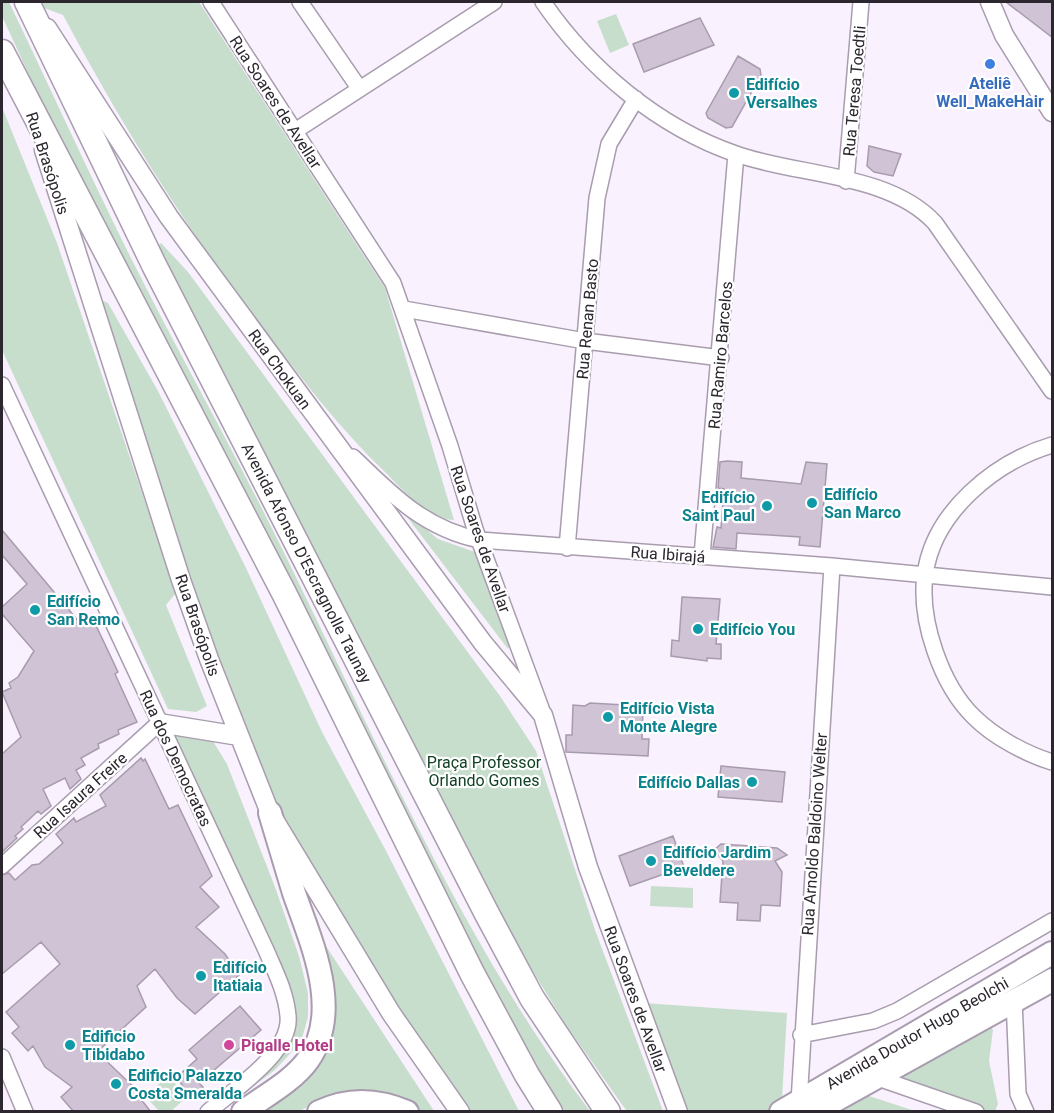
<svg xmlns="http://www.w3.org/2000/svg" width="1054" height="1113" font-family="Roboto,sans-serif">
<rect width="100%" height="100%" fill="#f9f1fd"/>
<!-- green -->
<path fill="#c8decd" d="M2 2H9C48 83 85 165 125 246 179 355 240 461 293 571 382 753 467 950 590 1111H554L61 145 2 16Z
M41 2H199L385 288 454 520C427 519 402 489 384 471 341 430 306 384 269 336 190 235 123 128 63 15L44 8Z
M616 14 629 45 610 53 597 21Z
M2 107 57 243 176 593 166 605 207 706 196 712 168 709 2 350Z
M161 243 188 272 500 696 536 751 595 930 663 1111H627L623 1106 566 1025 504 925 198 327 158 246Z
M104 301 108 303 158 391 246 568 322 732 385 849 519 1111H464C423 1049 378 988 341 923 299 852 262 778 230 702L100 302Z
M401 509 438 539 475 552 510 645 508 649Z
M183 733 211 738 227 764 275 887 299 956 308 993V1017L301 1042 275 1070 228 1105 293 1026 168 734Z
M651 886 693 888V908L650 906Z
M322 940 434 1111H417L325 1097 300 1111 254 1112 316 1063Z
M644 1003 787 1013 782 1099 790 1111H684Z
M989 1024 993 1030 989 1061 998 1104 995 1111H982L906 1085 902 1078 903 1073Z
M168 1076 187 1097 171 1111H159L145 1096Z
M866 1095 915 1111 841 1112Z"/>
<!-- building -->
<path fill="#d0c3d6" stroke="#a79bad" stroke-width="1.5" d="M1006 2H1053V38Z
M700 18 714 45 644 72 633 44Z
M738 56 760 69 761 75 732 127 726 128 708 118 706 113Z
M869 146 901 154 893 176 874 172 867 166Z
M727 461 742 462 741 478 801 484 806 462 827 464 820 547 799 545 800 537 737 533 736 549 713 547 717 527 721 528 724 489 718 488 720 462Z
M2 530 80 623 91 615 118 672 115 674 137 722 118 730 119 734 98 744 99 748 81 758 85 765 76 770 81 779 70 789 65 778 43 789 51 806 41 814 38 811 21 827 23 829 15 836 17 838 2 852V754L21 737 2 692 11 688 9 683 18 677 34 651 2 614V607L27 584 2 555Z
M682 597 720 599 716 644H721V659L707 658V661L671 656 672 640 679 641Z
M590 703 625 705 629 708 643 709 642 739H649L648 756 566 752V735H572L573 705 585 706Z
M141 758 143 761 145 759 169 809 178 805 212 876 200 887 219 907 196 927 225 954 239 975 195 1014 177 998 155 969 137 986 146 1007 97 1052 139 1092 140 1098 151 1112H74L61 1097 72 1087 45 1067 33 1046 28 1051 12 1033 19 1027 6 1012 60 964 41 942 2 974V875L9 873 15 880 32 865 39 864 63 843 56 834 74 818 76 822 106 806 100 795Z
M721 766 785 772 782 802 718 797Z
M673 836 684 867 630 886 619 856Z
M721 844 777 848 787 855 775 861 782 872 780 906 761 905 760 921 737 920 738 903 720 902 723 861 714 850Z
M240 1006 261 1030 199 1083 203 1087 190 1098 177 1077 197 1059 189 1050Z"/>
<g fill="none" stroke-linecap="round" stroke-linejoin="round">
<defs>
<path id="minor" d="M211 2 393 283 450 446 475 529 541 708
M300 2 359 88
M543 2C589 69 658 127 736 154 798 176 889 173 935 223L1052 391
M295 131 494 2
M846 181 861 2
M404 309 585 341 721 358
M2 385 266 950C275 971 286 992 288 1016 292 1053 233 1090 208 1112
M1052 445C995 462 933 512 925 575 919 620 941 685 974 717 994 737 1026 754 1052 762
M353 457C392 495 425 529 480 540L832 566 1052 587
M567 548 597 198 609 144 636 99
M702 556 736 154
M2 866 159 723
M1014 1000 1018 1094 1026 1112
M801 1035 873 1021 897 1011 1052 921
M2 1057 25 1112
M875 1077 976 1112
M799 1102 832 566"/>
<path id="tertiary" d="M990 2 1004 35 1052 112
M47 28 169 217 483 643 543 715 588 867 678 1112
M44 150 181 580 209 659 270 813 391 1013 460 1112
M159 723 239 736"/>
<path id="primary" d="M243 1112C264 1096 292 1082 308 1060 343 1011 311 942 294 893 286 866 278 840 270 813
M319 1112C348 1098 377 1099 407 1112
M781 1112 1052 953
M814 1112 1052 980"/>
<path id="trunk" d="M27 2 154 265 486 912 532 998 608 1112
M2 52 284 593 472 973 527 1075 550 1112"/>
</defs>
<!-- minor casing -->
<use href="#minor" stroke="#a89cae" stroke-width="18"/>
<!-- tertiary casing -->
<use href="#tertiary" stroke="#a89cae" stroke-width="21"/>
<!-- primary casing -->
<use href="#primary" stroke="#a89cae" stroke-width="26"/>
<!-- trunk casing -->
<use href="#trunk" stroke="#a89cae" stroke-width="27"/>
<!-- minor -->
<use href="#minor" stroke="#fff" stroke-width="15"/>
<!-- tertiary -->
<use href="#tertiary" stroke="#fff" stroke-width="18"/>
<!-- primary -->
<use href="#primary" stroke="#fff" stroke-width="22"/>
<!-- trunk -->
<use href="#trunk" stroke="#fff" stroke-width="24"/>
</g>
<!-- markers -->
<circle fill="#3f7fe0" stroke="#fff" stroke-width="2" cx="990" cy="64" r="6"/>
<g fill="#0f9aa8" stroke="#fff" stroke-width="2">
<circle cx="734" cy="93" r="6"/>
<circle cx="812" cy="503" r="6"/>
<circle cx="767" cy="506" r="6"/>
<circle cx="35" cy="610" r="6"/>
<circle cx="698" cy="629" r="6"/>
<circle cx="608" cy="717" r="6"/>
<circle cx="752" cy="782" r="6"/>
<circle cx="651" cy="861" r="6"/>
<circle cx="201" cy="976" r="6"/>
<circle cx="70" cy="1045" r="6"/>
<circle cx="116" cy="1084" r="6"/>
</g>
<circle fill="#d1479c" stroke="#fff" stroke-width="2" cx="229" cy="1045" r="6"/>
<g text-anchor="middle" stroke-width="4.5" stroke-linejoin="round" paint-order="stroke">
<!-- shop labels -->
<g font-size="16" font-weight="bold" fill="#366cbe" stroke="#fff">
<text x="990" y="89">Ateliê<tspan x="990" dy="18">Well_MakeHair</tspan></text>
</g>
<!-- culture labels -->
<g font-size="16" font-weight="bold" fill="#0d838f" stroke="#fff" text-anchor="start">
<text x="746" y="90">Edifício<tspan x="746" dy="18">Versalhes</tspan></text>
<text x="824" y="500">Edifício<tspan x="824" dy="18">San Marco</tspan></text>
<text x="755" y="503" text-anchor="end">Edifício<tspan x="755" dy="18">Saint Paul</tspan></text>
<text x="47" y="607">Edifício<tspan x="47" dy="18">San Remo</tspan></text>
<text x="710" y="635">Edifício You</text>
<text x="620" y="714">Edifício Vista<tspan x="620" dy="18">Monte Alegre</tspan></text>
<text x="740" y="788" text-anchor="end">Edifício Dallas</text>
<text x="663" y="858">Edifício Jardim<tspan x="663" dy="18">Beveldere</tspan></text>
<text x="213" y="973">Edifício<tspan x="213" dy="18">Itatiaia</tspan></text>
<text x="82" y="1042">Edificio<tspan x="82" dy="18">Tibidabo</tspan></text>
<text x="128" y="1081">Edificio Palazzo<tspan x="128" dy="18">Costa Smeralda</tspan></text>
</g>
<!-- street labels -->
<g font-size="16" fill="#2c272f" stroke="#fff">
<text transform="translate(854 91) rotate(-85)" y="6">Rua Teresa Toedtli</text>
<text transform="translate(276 102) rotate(57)" y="6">Rua Soares de Avellar</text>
<text transform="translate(48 163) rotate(72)" y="6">Rua Brasópolis</text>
<text transform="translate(587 319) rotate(-85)" y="6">Rua Renan Basto</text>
<text transform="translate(720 355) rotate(-85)" y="6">Rua Ramiro Barcelos</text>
<text transform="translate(280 369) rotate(54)" y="6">Rua Chokuan</text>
<text transform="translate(481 539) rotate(71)" y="6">Rua Soares de Avellar</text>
<text transform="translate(668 554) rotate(4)" y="6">Rua Ibirajá</text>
<text transform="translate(307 563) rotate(63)" y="6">Avenida Afonso D'Escragnolle Taunay</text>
<text transform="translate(198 625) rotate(71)" y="6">Rua Brasópolis</text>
<text transform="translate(176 758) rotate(65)" y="6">Rua dos Democratas</text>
<text transform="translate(80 795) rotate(-42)" y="6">Rua Isaura Freire</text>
<text transform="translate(814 834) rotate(-86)" y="6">Rua Arnoldo Baldoino Welter</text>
<text transform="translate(636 999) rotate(70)" y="6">Rua Soares de Avellar</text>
<text transform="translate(917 1033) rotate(-30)" y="6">Avenida Doutor Hugo Beolchi</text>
</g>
<!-- park labels -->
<g font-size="16" fill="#114124" stroke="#fff">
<text x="484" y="768">Praça Professor<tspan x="484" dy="18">Orlando Gomes</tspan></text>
</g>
<!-- hotel labels -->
<g font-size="16" font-weight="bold" fill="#b23c85" stroke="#fff" text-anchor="start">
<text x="241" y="1051">Pigalle Hotel</text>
</g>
</g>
<!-- border -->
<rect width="1054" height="1113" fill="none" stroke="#2c272f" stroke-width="6"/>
</svg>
